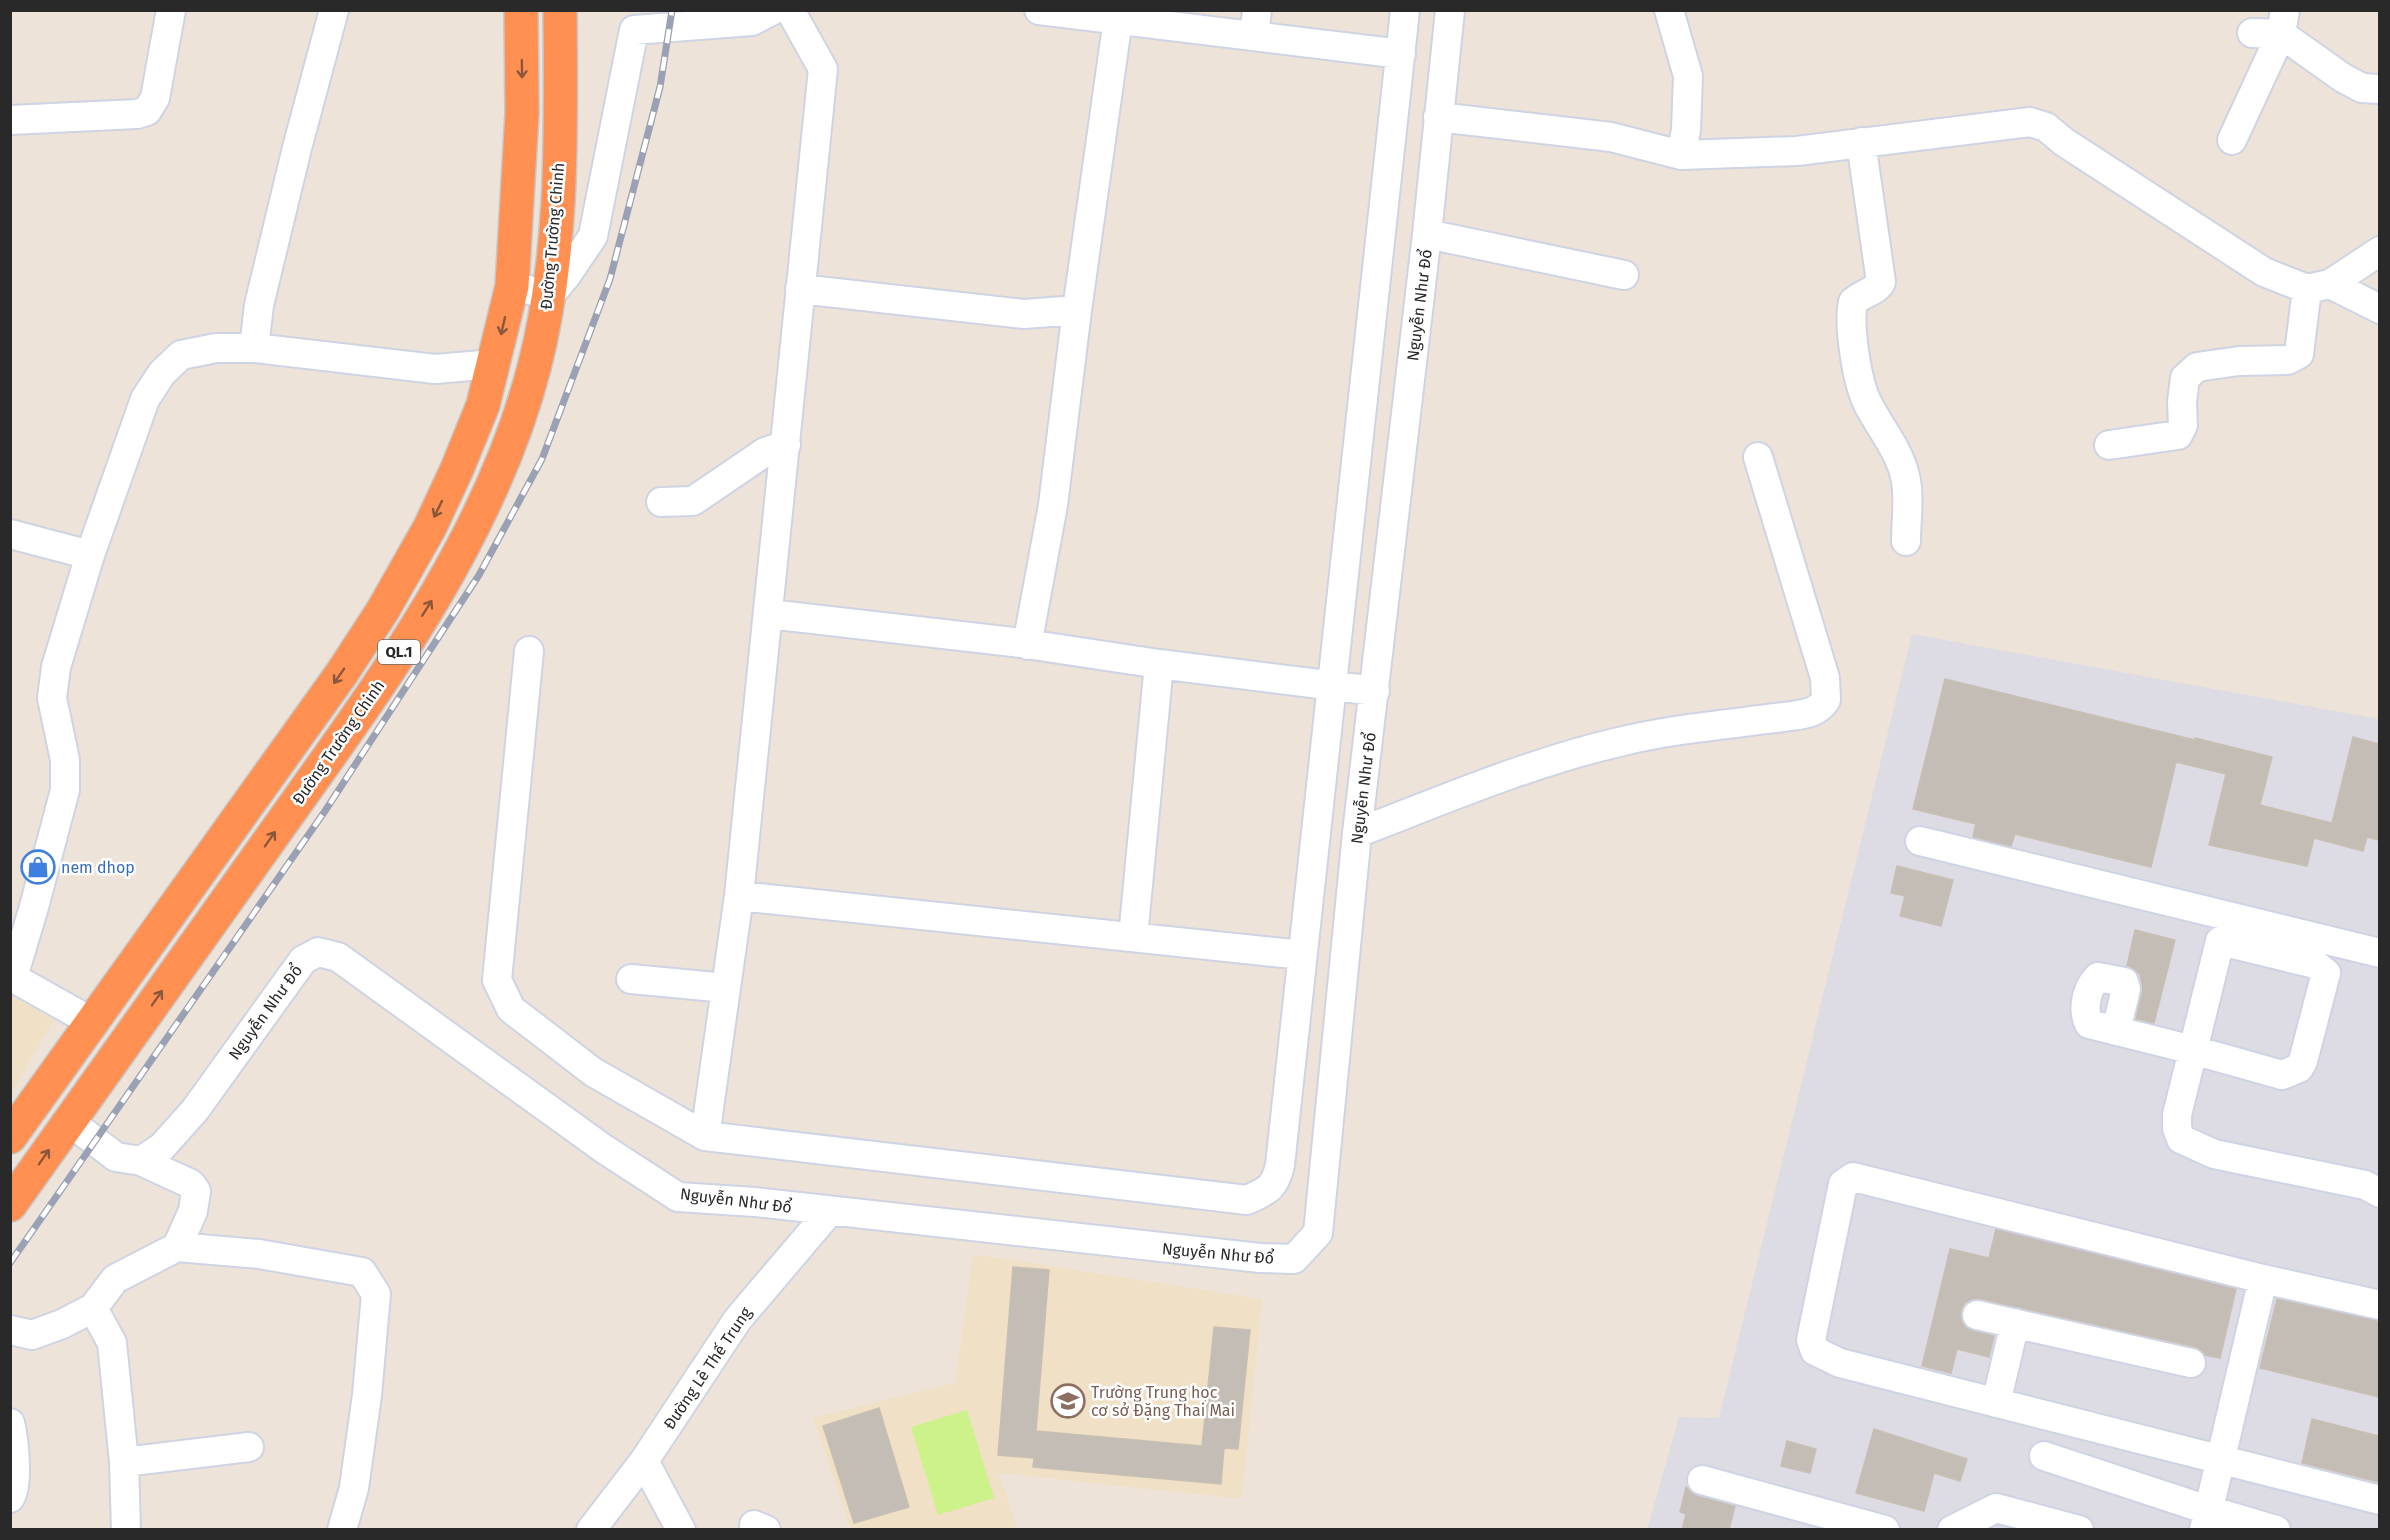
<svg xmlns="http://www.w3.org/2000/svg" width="2390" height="1540" font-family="'Fira Sans',sans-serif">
<rect width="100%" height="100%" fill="#ede3d9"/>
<!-- industrial -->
<path fill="#dddbe4" d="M1912 634 2379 719V1529L1647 1530 1679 1417 1719 1418Z"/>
<!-- education -->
<path fill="#f0e0c6" d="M11 995 54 1020 11 1094Z
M973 1254 1262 1299 1242 1499 999 1473 1018 1529H851L813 1418 955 1383Z"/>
<!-- pitch -->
<path fill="#cef28a" d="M967 1410 994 1498 938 1515 911 1427Z"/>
<!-- building -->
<path fill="#c4bdb6" stroke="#c8bfb3" stroke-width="1.5" d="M1945 679 2195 740V738L2272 757 2260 805 2332 823 2353 737 2379 744V840L2367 837 2363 851 2314 838 2307 866 2209 845 2226 774 2176 762 2151 867 2015 834 2011 846 1973 837 1976 824 1913 809Z
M1897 866 1953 880 1941 926 1900 916 1905 896 1891 893Z
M2135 930 2175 940 2154 1023 2136 1019 2142 984 2140 974 2127 966Z
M1996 1229 2236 1289 2220 1358 2205 1355 2195 1347 1980 1299H1972L1965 1303 1961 1311V1319L1965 1327 1973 1331 1994 1336 1989 1357 1957 1349 1951 1373 1922 1366 1950 1249 1989 1258Z
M1013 1267 1049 1270 1036 1431 1202 1446 1214 1327 1250 1330 1238 1449 1224 1448 1221 1484 1033 1467 1034 1458 998 1455Z
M2277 1299 2379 1321V1397L2260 1368Z
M879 1408 909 1507 854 1523 823 1426Z
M2312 1419 2379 1436V1482L2302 1463Z
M1874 1429 1967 1459 1960 1481 1934 1473 1924 1511 1856 1493Z
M1787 1441 1816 1449 1810 1473 1781 1466Z
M1686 1487 1698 1496 1735 1506 1729 1530H1682L1686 1514 1680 1512Z"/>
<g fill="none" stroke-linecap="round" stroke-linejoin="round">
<defs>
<path id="minor" d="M1039 10 1401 54
M1669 10 1688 76 1686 130 1681 155
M2252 33 2281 34 2343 78 2362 88 2380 89
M1254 36 1257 10
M1438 117 1611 137 1681 155 1797 151 2030 122 2046 127 2064 142 2264 272 2307 289 2330 284 2380 251
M10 120 137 114 147 111 155 98 171 10
M2232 140 2281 34 2285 10
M1861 142 1881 282C1877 291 1861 294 1853 302 1848 325 1857 385 1869 406 1881 429 1899 450 1905 476 1910 497 1906 520 1906 541
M1427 234 1624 275
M2330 284 2380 309
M512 286 550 295 566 276 593 236 634 30 752 21 773 10
M800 289 1024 314 1077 310 1053 505 1027 645
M1077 310 1118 19
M254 348 259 305 297 148 334 10
M2109 445 2178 435 2183 425 2182 402 2185 378 2197 367 2239 361 2288 360 2299 354 2307 289
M661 502 693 501 765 452 786 445
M10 534 90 555
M769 614 1013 642 1159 664 1375 691
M529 651 497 980 511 1009 593 1072 705 1136 1247 1200C1267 1191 1275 1188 1280 1165L1405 10
M1357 833C1443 800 1529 763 1619 742 1675 728 1734 724 1791 716 1806 714 1817 713 1826 700L1825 678 1758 457
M1920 841 2380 953
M739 896 1302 955
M1133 937 1159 664
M10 976 92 1022
M13 977 34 907 65 790V760L52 698 56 667 90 555 145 399 162 373 181 355 216 348H254L435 369 494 364
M631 979 726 988
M2116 1031 2126 989 2124 982 2098 977C2086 988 2082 1010 2089 1024L2193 1050 2282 1075 2299 1068 2303 1061 2326 973 2315 964 2220 941 2177 1115V1128L2181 1139 2214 1154 2365 1185 2380 1193
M70 1122 116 1157 141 1161 162 1147 195 1110 303 960 318 952 338 957 604 1149 678 1197 755 1202 1260 1258 1294 1259 1318 1233 1357 833 1427 234 1450 10
M705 1136 739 896 823 69 790 10
M141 1161 191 1184 196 1191 193 1211 177 1247
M2380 1305 2263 1279 1853 1177 1843 1184 1811 1340 1815 1351 1840 1363 2380 1500
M93 1308 112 1343 124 1462 126 1530
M1977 1315 2191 1363
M10 1330 32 1335 62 1324 93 1308 115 1279 177 1247 259 1254 362 1272 376 1294 367 1395 354 1488 342 1530
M1996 1403 2015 1323
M10 1423C14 1439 19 1484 10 1498
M2044 1456 2208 1510 2276 1530
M644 1461 681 1530
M124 1462 249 1447
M1702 1480 1885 1530
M754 1525 766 1530
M591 1530 644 1461 738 1319 829 1212
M1952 1530 1996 1508 2079 1530
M2204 1530 2263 1279"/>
<path id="highway" d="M10 1137 342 673 383 610 430 527 457 469 483 405 512 286 522 113 521 10
M10 1205C98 1081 186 958 274 834 376 690 489 542 534 368 564 253 561 129 560 10"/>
</defs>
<!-- minor casing -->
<use href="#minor" stroke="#ced4e4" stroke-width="32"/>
<!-- highway casing -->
<use href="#highway" stroke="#c7c7c7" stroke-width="36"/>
<!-- minor -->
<use href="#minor" stroke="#fff" stroke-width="28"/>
<!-- highway -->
<use href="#highway" stroke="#ff9052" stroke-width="33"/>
<defs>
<path id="rail" d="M10 1263 325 811 479 575 542 459 610 279 660 87 672 10"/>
</defs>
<!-- rail casing -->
<use href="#rail" stroke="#9ba1b5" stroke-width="7"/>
<!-- rail -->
<use href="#rail" stroke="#fff" stroke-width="4.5" stroke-dasharray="14" stroke-linecap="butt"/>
</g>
<!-- one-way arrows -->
<defs><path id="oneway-shaft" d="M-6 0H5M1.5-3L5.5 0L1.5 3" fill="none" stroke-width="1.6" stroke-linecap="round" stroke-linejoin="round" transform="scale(1.5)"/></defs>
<g stroke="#89573b">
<use href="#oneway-shaft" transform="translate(522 69) rotate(89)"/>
<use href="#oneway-shaft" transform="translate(503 326) rotate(103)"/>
<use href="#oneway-shaft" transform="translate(438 509) rotate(116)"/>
<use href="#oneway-shaft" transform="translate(427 608) rotate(-58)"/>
<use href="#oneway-shaft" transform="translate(339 676) rotate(125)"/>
<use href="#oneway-shaft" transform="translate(270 839) rotate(-55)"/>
<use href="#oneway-shaft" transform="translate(157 998) rotate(-55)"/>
<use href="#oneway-shaft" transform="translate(44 1157) rotate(-55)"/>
</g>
<!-- icons -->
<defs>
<symbol id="shop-ring" viewBox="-11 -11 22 22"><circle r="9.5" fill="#fff" stroke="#3f7fe0" stroke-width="1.5"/><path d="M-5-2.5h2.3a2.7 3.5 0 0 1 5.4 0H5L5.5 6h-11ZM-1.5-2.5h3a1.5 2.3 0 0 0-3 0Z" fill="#3f7fe0"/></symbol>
<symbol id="school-ring" viewBox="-11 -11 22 22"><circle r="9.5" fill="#fff" stroke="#8d6e63" stroke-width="1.5"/><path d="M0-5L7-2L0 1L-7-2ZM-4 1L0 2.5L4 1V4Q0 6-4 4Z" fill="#8d6e63"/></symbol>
</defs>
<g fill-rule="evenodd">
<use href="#shop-ring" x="19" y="848" width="38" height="38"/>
<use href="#school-ring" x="1049" y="1382" width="38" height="38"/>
</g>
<g text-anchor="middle" stroke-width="5" stroke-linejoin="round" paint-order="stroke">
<!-- shield labels -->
<rect fill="#fff" stroke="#696969" stroke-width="1.5" x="378" y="640" width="42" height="24" rx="4.5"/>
<g font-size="15" font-weight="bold" fill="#292929">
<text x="399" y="657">QL.1</text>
</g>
<!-- street labels -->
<g font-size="16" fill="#292929" stroke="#fff">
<text transform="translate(552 236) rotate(-85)" y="6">Đường Trường Chinh</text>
<text transform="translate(1419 305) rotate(-83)" y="6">Nguyễn Như Đổ</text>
<text transform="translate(338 742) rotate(-55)" y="6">Đường Trường Chinh</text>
<text transform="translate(1363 788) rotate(-83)" y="6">Nguyễn Như Đổ</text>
<text transform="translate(265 1012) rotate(-54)" y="6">Nguyễn Như Đổ</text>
<text transform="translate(736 1200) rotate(7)" y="6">Nguyễn Như Đổ</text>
<text transform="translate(1218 1253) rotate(5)" y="6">Nguyễn Như Đổ</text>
<text transform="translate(707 1368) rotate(-56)" y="6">Đường Lê Thế Trung</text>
</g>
<!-- shop labels -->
<g font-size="16" fill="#366cbe" stroke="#fff" text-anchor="start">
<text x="61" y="873">nem dhop</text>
</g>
<!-- education labels -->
<g font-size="16" fill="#785e54" stroke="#fff" text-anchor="start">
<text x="1091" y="1398">Trường Trung học<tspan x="1091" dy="18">cơ sở Đặng Thai Mai</tspan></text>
</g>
</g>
<!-- border -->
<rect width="2390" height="1540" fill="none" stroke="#292929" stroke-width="24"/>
</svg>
